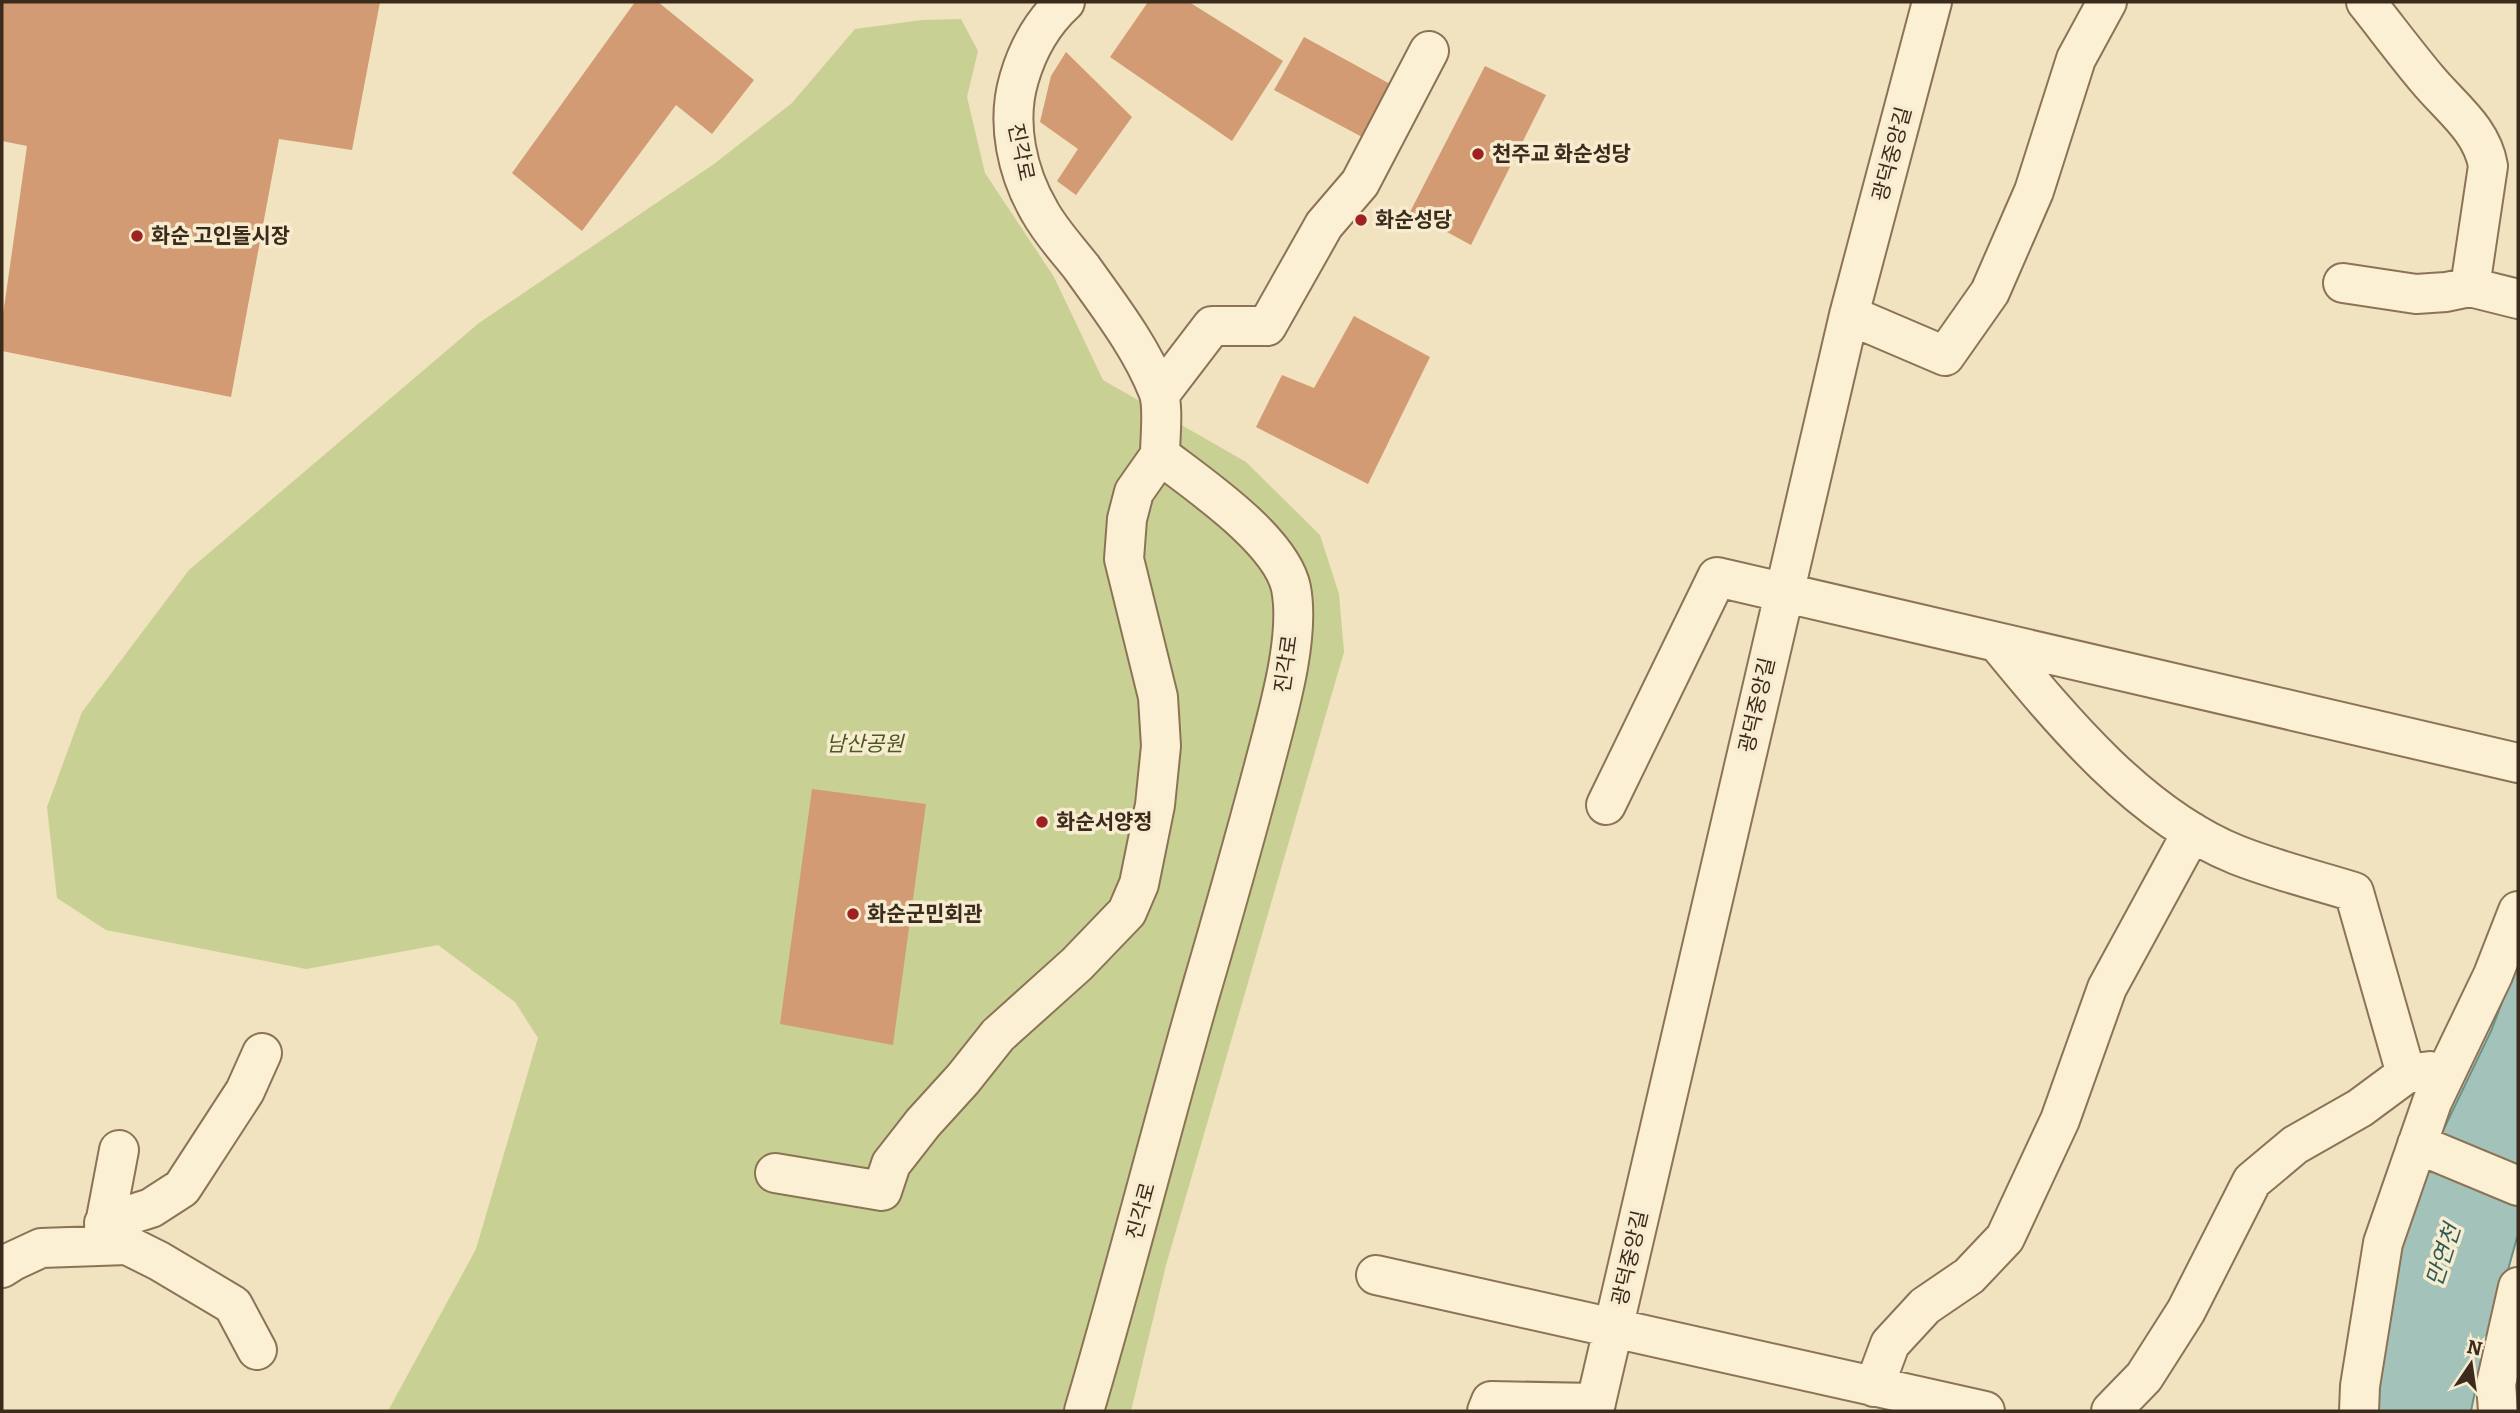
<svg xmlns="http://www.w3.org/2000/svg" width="2520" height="1413" font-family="Bitter,'Noto Sans KR',serif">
<rect width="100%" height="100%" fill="#f1e2c0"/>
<!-- green -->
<path fill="#c9d093" d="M961 19 978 51 967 97 985 173 1054 277 1103 380 1246 462 1320 535 1339 594 1344 652 1166 1265 1131 1411H388L476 1249 538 1038 515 1002 438 945 306 969 106 930 57 898 47 807 82 712 189 570 479 323 714 164 792 103 855 29 922 20Z"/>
<!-- water -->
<path fill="#a3c3ba" stroke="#699288" stroke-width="2" d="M2518 961V1234L2478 1377 2471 1411H2378V1390L2397 1257 2423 1172 2491 1031Z"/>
<!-- building -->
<path fill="#d29b73" d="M2 2H380L352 150 279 139 231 397 2 351V322L27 146 2 141Z
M635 2H658L754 80 712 134 676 105 582 231 512 173Z
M1148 2H1189L1283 61 1232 141 1110 57Z
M1304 37 1392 85 1364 138 1274 90Z
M1066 52 1132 117 1076 195 1057 181 1078 149 1040 122 1051 76Z
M1485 66 1546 95 1471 245 1410 212Z
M1354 316 1430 357 1368 484 1256 427 1282 375 1314 388Z
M812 789 926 804 893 1045 780 1024Z"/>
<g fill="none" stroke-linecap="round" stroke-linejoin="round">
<defs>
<path id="minor" d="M1065 2C1042 23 1028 48 1019 79 1006 123 1017 173 1040 212 1051 232 1068 250 1082 268 1109 306 1141 347 1158 391 1164 405 1160 438 1160 455 1198 484 1281 540 1291 588 1301 640 1276 719 1263 770 1243 845 1222 919 1200 994 1160 1133 1125 1273 1084 1411
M2366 2C2386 27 2406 54 2427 79 2450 107 2482 129 2488 166L2470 287 2518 299
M2343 283 2416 294 2446 292 2470 287
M1849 315 1945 356 1990 292 2034 191 2076 59 2107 2
M1160 394 1212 326H1267L1324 225 1360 183 1429 51
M1997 642C2062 721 2140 816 2237 855 2275 870 2315 880 2354 892L2406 1074
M1606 805 1717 577 2518 763
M2417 1144 2518 1186
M775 1173 882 1191 891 1164 923 1123 963 1079 998 1035 1077 964 1127 912 1139 884 1155 805 1161 746 1158 697 1124 559 1127 519 1134 492 1160 455
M104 1223 151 1208 182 1188 245 1091 262 1053
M101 1245 119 1150
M2 1268 13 1261 41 1248 127 1245 159 1261 233 1305 257 1350
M1376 1275 1985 1411
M1874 1387 1890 1344 1925 1306 1969 1276 2005 1238 2060 1120 2107 988 2192 832
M1487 1411 1491 1401 1596 1403
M1594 1411 1849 315 1932 2
M2111 1411 2144 1377 2186 1311 2252 1181 2295 1145 2360 1108 2406 1074 2430 1071
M2359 1411 2360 1386 2383 1243 2432 1102 2493 975 2518 911
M2498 1411 2496 1384 2518 1287"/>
</defs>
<!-- minor casing -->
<use href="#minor" stroke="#8c7356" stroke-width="42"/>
<!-- minor -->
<use href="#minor" stroke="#fbefd4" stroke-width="38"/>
</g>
<!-- markers -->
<g fill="#9f2223" stroke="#f8ecd0" stroke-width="2.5">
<circle cx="1478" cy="154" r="7"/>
<circle cx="1361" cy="220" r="7"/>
<circle cx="137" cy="236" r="7"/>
<circle cx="1042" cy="822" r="7"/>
<circle cx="853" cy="914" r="7"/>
</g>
<g text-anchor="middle" stroke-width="7" stroke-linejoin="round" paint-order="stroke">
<!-- street labels -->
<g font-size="21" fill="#3a2b1c" stroke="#f8ecd0">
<text transform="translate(1021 152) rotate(78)" y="7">진각로</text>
<text transform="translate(1892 154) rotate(-75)" y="7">광덕중앙길</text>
<text transform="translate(1286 664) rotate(-82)" y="7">진각로</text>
<text transform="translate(1757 705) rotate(-77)" y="7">광덕중앙길</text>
<text transform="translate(1141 1211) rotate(-75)" y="7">진각로</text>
<text transform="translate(1630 1258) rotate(-77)" y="7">광덕중앙길</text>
</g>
<!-- poi labels -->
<g font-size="21" font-weight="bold" fill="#3a2b1c" stroke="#f8ecd0" text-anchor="start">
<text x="1492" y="161">천주교 화순성당</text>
<text x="1375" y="227">화순성당</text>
<text x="151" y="243">화순 고인돌시장</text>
<text x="1056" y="829">화순서양정</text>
<text x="867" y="921">화순군민회관</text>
</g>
<!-- park labels -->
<g font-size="21" font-style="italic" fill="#4a5821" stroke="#f8ecd0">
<text x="865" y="751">남산공원</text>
</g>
<!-- water labels -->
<g font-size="23" font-style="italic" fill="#2a5b58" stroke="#f8ecd0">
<text transform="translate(2443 1255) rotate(-72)" y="8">만연천</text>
</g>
</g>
<!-- border -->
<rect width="2520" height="1413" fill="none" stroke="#3a2b1c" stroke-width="7"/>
<!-- north arrow -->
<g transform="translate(2471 1364) rotate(13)" stroke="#f8ecd0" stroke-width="5" paint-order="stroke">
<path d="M0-5L12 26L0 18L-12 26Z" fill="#3a2b1c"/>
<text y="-10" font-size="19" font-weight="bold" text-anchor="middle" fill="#3a2b1c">N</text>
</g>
</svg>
